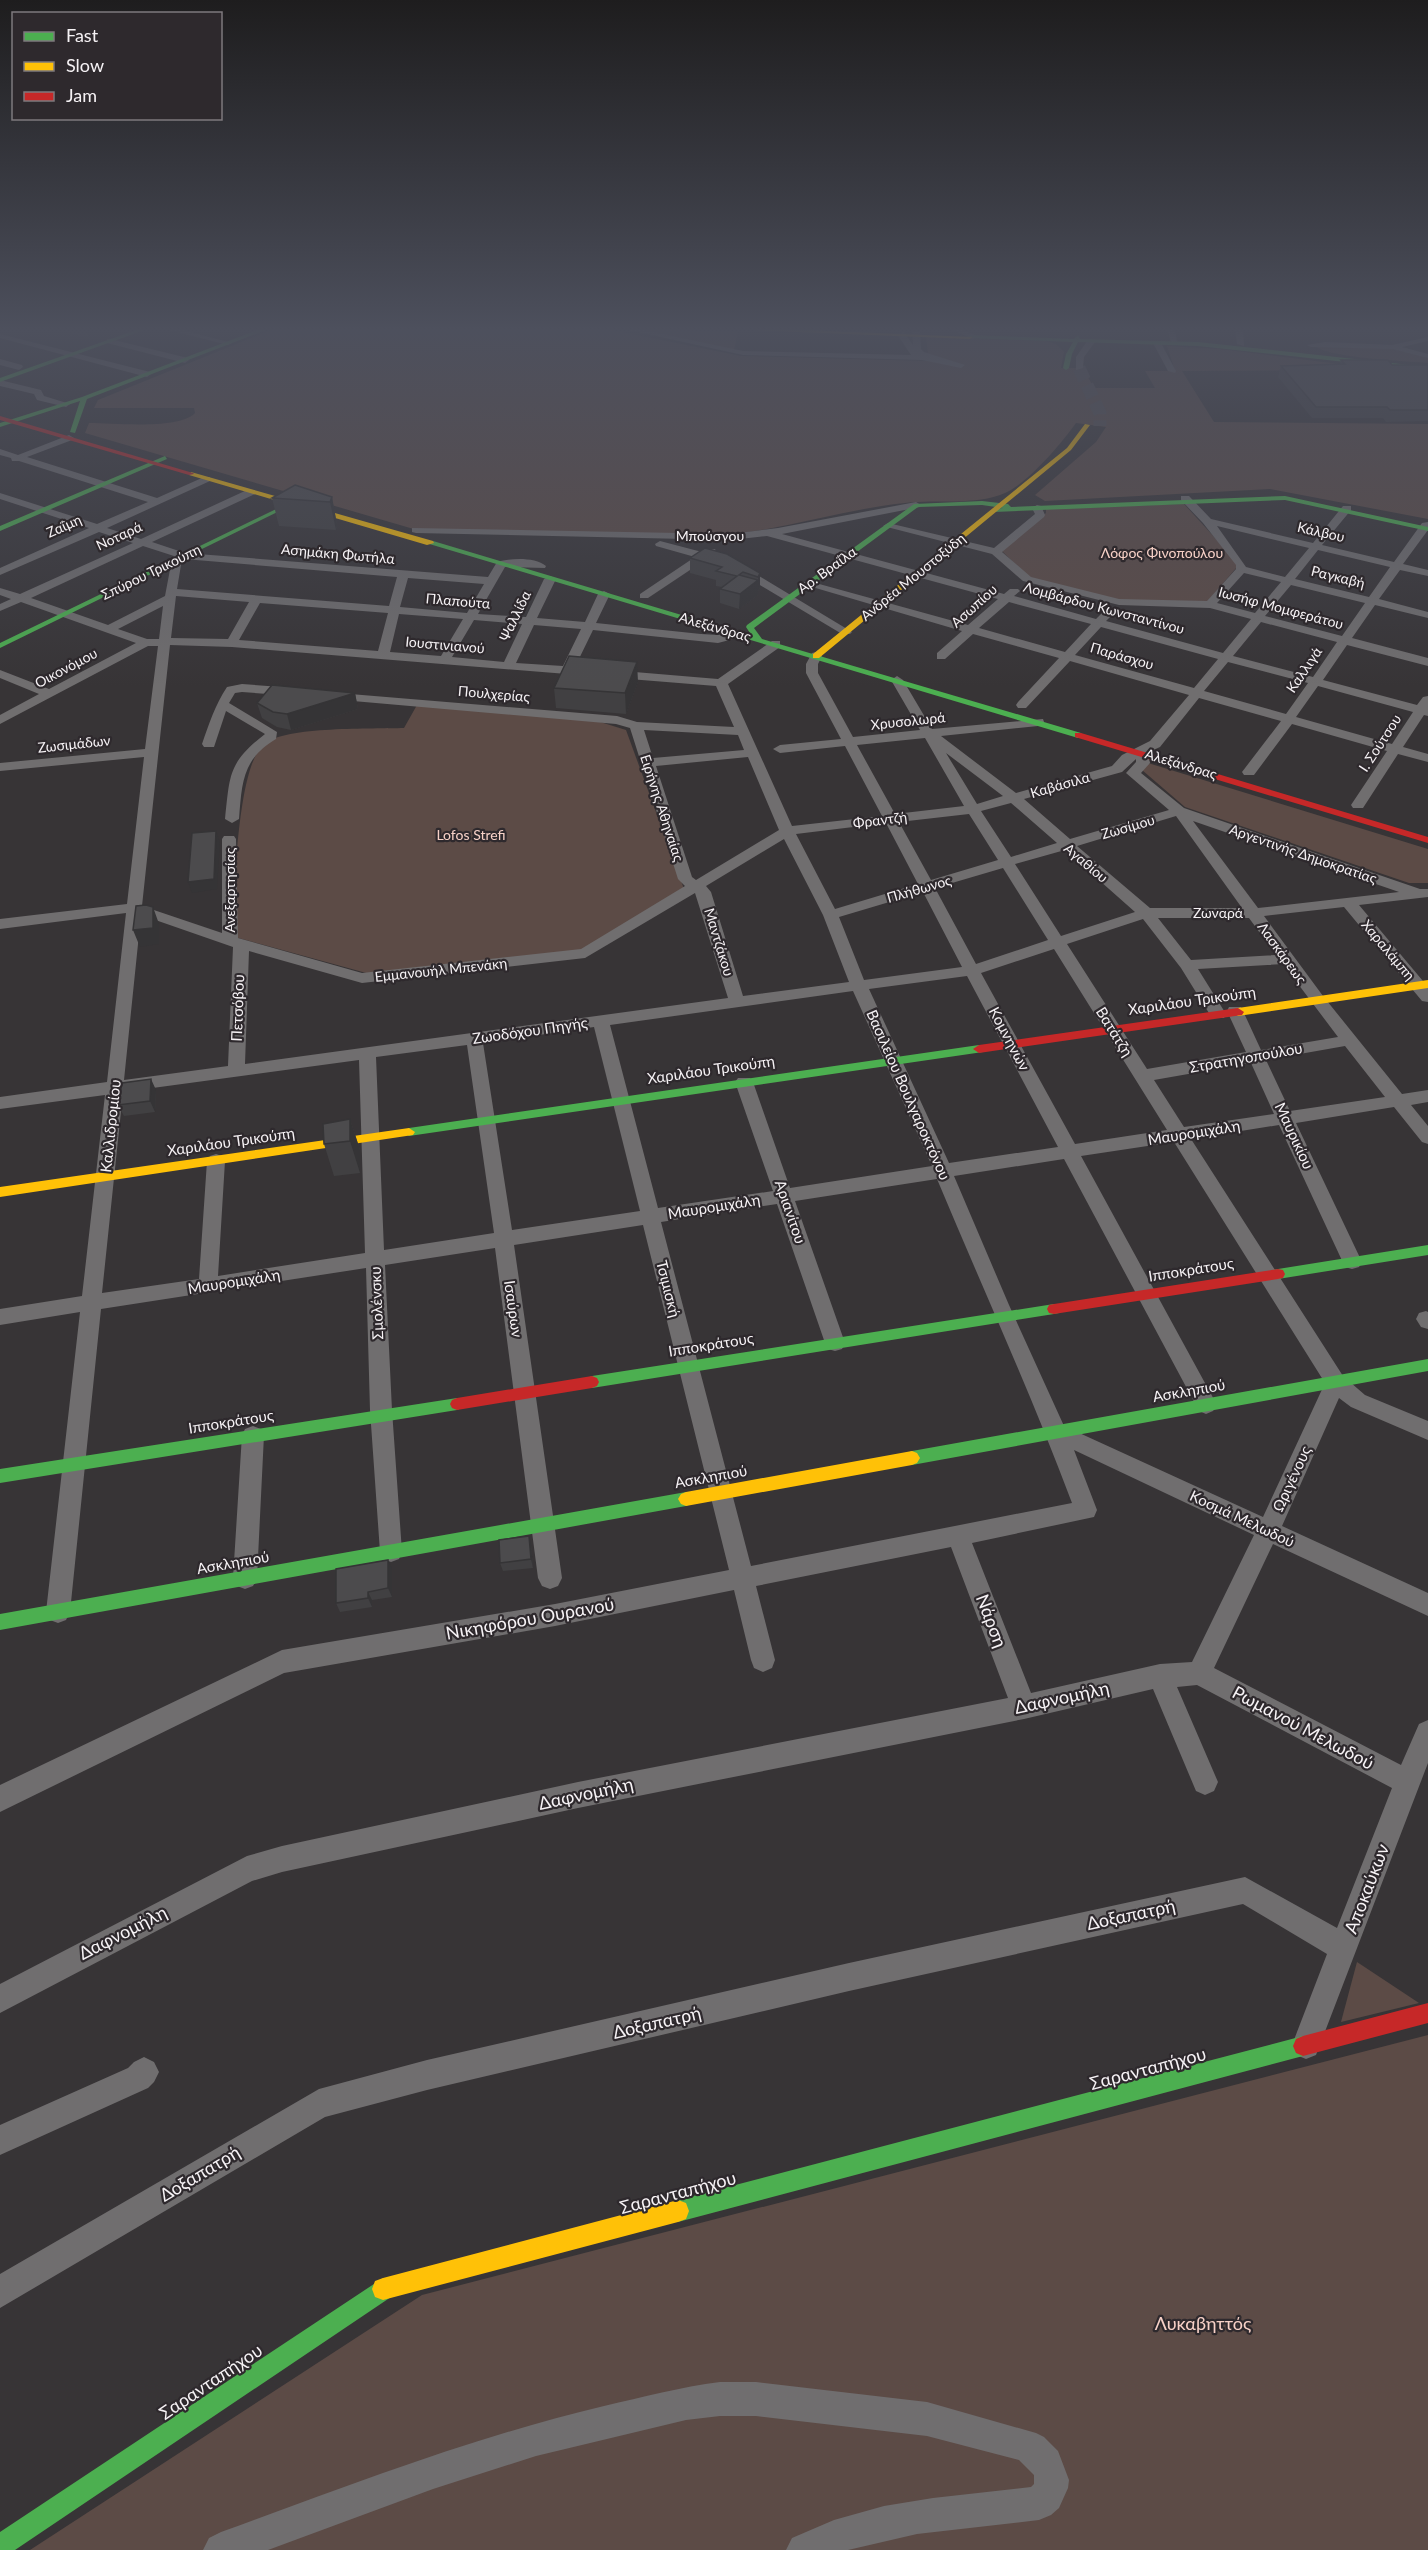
<svg xmlns="http://www.w3.org/2000/svg" width="1428" height="2550" font-family="Lato,sans-serif">
<rect width="100%" height="100%" fill="#373436"/>
<!-- green -->
<path fill="#5c4b46" d="M273 329H607L741 356 929 361 926 337 1046 341 1056 344 1064 352 1061 368H1083L1094 388H1155L1145 371H1175L1167 346 1220 349 1386 370 1182 371 1214 422 1428 424V519L1270 489 1045 501 1035 495 1096 442 1106 427 1076 423C1061 444 1028 483 1005 493 975 506 937 499 905 503 845 509 786 529 726 535L417 530 85 433 89 423C114 423 179 430 195 413L194 408H94L98 400Z
M646 329 738 332 734 350 645 331Z
M1317 347 1387 348 1428 357V363C1406 361 1332 358 1317 347Z
M1184 504 1237 562V567L1206 603 1121 601 1030 579 1002 551 1046 513V509Z
M417 705 597 721 626 730 684 889 584 950 370 974 231 936C235 898 236 767 264 744 285 726 374 729 404 728Z
M1148 763 1428 849V883H1409L1185 807 1142 770Z
M1357 1962 1419 2003 1341 2022Z
M1428 2035V2550H30L422 2295Z"/>
<g fill="none" stroke-linecap="round" stroke-linejoin="round">
<!-- secondary-tunnel -->
<path stroke="#545053" stroke-width="13" stroke-dasharray="13 6" stroke-linecap="butt" d="M1079 368 1100 413V426"/>
<!-- street -->
<path fill="#706e6f" fill-rule="evenodd" d="M165 329H179L232 343 228 345Z
M624 329H639L743 351 911 355 897 334 904 332 913 345 912 332 916 330 920 332 921 349 924 352 965 365 961 368 922 360 743 355Z
M950 329H961L980 337 973 339Z
M1167 329H1175L1177 342H1171Z
M1235 329H1243L1244 346 1237 344Z
M0 334 150 372 151 374 147 377 0 338Z
M1428 337V341L1402 347 1428 354V358L1392 349 1311 347 1307 345 1325 342 1392 345Z
M110 339 188 358 189 360 185 363 107 343V339Z
M1088 340 1095 342 1084 357 1083 368 1076 370V357Z
M1154 341 1161 343 1176 371 1175 373 1168 371 1153 343Z
M0 359 22 365 23 367 19 370 0 365Z
M0 380 41 390 44 396 70 404 66 407 37 400 34 394 0 386Z
M69 435 74 438 72 440 27 457 157 498 204 477H210V481L107 528 141 539 247 490H255V494L152 542 185 553 488 577 497 562C511 558 535 557 546 566L545 568 505 567 478 614 526 617 544 579 550 576 556 579 537 618 585 622 598 594 604 591 610 594 596 623 701 634 718 635 741 630 747 634 745 636 718 643 593 630 575 667 718 679 772 641H780V647L728 684 792 826 882 816 845 746 780 753 773 749 780 745 841 739 806 673V664L812 653 816 652 822 656 818 664V673L853 737 920 730 891 680 897 676 903 680 932 729 1043 719 1044 722 1043 725 1038 726 941 736 1016 793 1112 766 1122 755 1150 741 1189 695 1070 661 1026 708H1018L1016 705 1018 702 1059 658 973 634 945 659H937V653L962 631 802 584 804 582H812L968 625 998 599 767 536 731 540 416 533 412 532V528L731 534 778 528 916 502 921 505 920 507 782 534 1004 594 1010 589H1018L1020 591 1014 596 1096 619 1102 613H1110L1112 615 1106 621 1223 653 1251 619 1210 608 1119 605 1023 581 992 554 883 526 888 523 994 548 1035 514 1032 508 1037 505 1041 506 1045 515 1044 517 1002 552 1031 577 1119 599 1207 601 1236 569V565L1203 523 1181 500V496H1189L1211 519 1313 543 1343 506H1351V510L1322 545 1394 562 1422 523 1428 522V530L1403 564 1428 570V576L1400 570 1379 599 1428 612V618L1375 605 1352 638 1428 658V666L1347 645 1323 680 1417 705 1423 697 1428 696V716L1424 715 1403 747 1428 754V762L1398 754 1363 808H1353L1351 805 1387 751 1292 724 1254 775H1244L1242 772 1281 721 1199 698 1160 747 1149 752 1150 763 1141 773 1184 808 1420 889H1428V897L1359 905 1428 987V1002L1422 1001 1344 907 1264 916 1323 996 1402 1094 1428 1090V1102L1411 1105 1428 1126V1144L1422 1142 1394 1107 1296 1123 1362 1262 1359 1267 1352 1269 1345 1267 1279 1125 1191 1139 1343 1376 1365 1395 1428 1421V1440L1351 1407 1339 1398 1282 1526 1428 1593V1616L1273 1544 1214 1668 1401 1765 1419 1724 1428 1720V1763L1316 2055 1306 2059 1296 2055 1292 2045 1327 1954 1243 1904 849 1991 427 2090 325 2117 0 2308V2274L319 2089 427 2060 849 1963 1245 1877 1337 1928 1392 1788 1197 1685 1177 1687 1218 1782 1214 1791 1205 1795 1196 1791 1153 1689 1024 1719 578 1808 282 1872 252 1881 0 2013V1984L247 1856 282 1846 578 1782 1008 1698 951 1547 756 1586 775 1660 772 1668 763 1672 754 1668 751 1660 734 1590 555 1626 284 1673 0 1812V1785L282 1650 555 1604 729 1570 643 1225 514 1245 562 1578 558 1586 550 1589 542 1586 538 1578 495 1248 385 1265 392 1410 402 1552 399 1559 391 1562 383 1559 380 1552 370 1410 366 1268 101 1309 70 1612 66 1620 58 1623 50 1620 46 1612 80 1312 0 1325V1309L82 1296 105 1095 0 1109V1097L107 1082 126 913 0 929V919L127 904 144 757 0 771V763L145 749 158 646H148L0 724V715L39 694 0 678V670L49 689 136 643 21 602 0 611V604L11 599 0 595V588L20 594 133 543 99 532 0 575V568L89 528 0 499V493L97 524 148 502 19 461H12L11 458 0 455V449L18 455ZM1217 526 1309 548 1285 577 1246 567ZM143 546 174 556 172 559 165 596 108 625 31 598ZM1318 550 1390 567 1369 597 1295 579ZM182 559H184L397 577 389 606 177 589ZM1244 573 1281 582 1255 613 1217 603ZM408 578 484 584 467 613 400 607ZM1291 585 1365 603 1342 636 1265 616ZM176 596 249 602 228 639 171 638ZM1009 602 1091 624 1065 652 979 628ZM260 603 388 613 378 651 239 640ZM163 606 159 639H147L118 629ZM399 614 463 619 441 656 390 652ZM474 620 522 624 504 662 452 657ZM1261 622 1337 642 1313 677 1233 656ZM534 625 581 629 563 666 516 663ZM1101 627 1218 659 1194 688 1075 655ZM170 645 232 647 716 686 734 727 637 722 617 716 326 692 324 695 330 699 616 724 630 728 678 879 685 886 581 949 362 973 238 938 236 839 234 836H224L222 839V933L142 906ZM1228 662 1308 683 1286 714 1204 691ZM1318 686 1413 712 1392 744 1296 717ZM644 730 738 735 744 750 653 758ZM925 738 964 806 895 814 857 745ZM946 753 1003 796 977 804ZM748 757 779 830 696 880 692 877 656 766ZM1136 759V762L1126 773 1169 810 1070 839 1024 799 1122 772ZM1011 803 1057 843 1011 857 981 811ZM969 814 998 860 931 880 899 822ZM1176 816 1242 908H1150L1077 846ZM1193 821 1399 892 1258 908ZM886 823 918 884 835 909 796 834ZM784 839 823 915 849 982 743 996 711 892 706 886ZM1065 850 1135 912 1061 936 1015 864ZM1003 868 1048 940 976 964 935 888ZM923 892 962 967 864 980 839 917ZM695 893 728 998 245 1064 249 951 362 983 585 958ZM141 915 233 947 228 1066 124 1080ZM1158 918H1249L1276 955 1191 960ZM1143 919 1181 968 1212 1018H1224L1226 1014 1198 969 1283 964 1338 1037 1261 1050 1243 1011 1241 1007H1229L1227 1011 1246 1052 1147 1069 1067 944ZM1054 949 1167 1130 1075 1144 981 973ZM967 976 1058 1147 949 1163 869 989ZM853 991 932 1166 790 1188 753 1082 750 1078H738L735 1082 773 1191 658 1208 610 1025ZM594 1027 640 1211 512 1230 483 1043ZM467 1045 494 1233 384 1250 376 1057ZM1345 1046 1385 1097 1290 1111 1266 1060ZM359 1060 365 1253 218 1276 225 1161 222 1156 216 1154 210 1156 207 1161 199 1279 102 1293 123 1092ZM1251 1063 1274 1114 1184 1127 1154 1080ZM1174 1142 1325 1383 1263 1517 1064 1426 1009 1305 954 1176 1064 1159 1199 1411 1206 1414 1213 1411 1217 1405 1081 1156ZM937 1179C982 1287 1031 1393 1072 1503L751 1566 661 1222 777 1204 825 1343 828 1349 835 1351 842 1349 845 1343 795 1201ZM1074 1450 1254 1535 1192 1662 1160 1664 1031 1693 972 1543 1094 1517 1097 1510Z
M660 541 702 552 707 549H715L716 551 712 555 736 562 852 632 850 634H842L728 566 705 560 648 598H640V594L695 557 656 546 655 544Z
M242 684 295 688 301 692 295 696 242 692 235 693 229 703 277 732 276 739C242 759 242 783 239 819L232 823 225 819C230 774 228 763 265 734L226 711 214 747H204L202 744C209 724 215 705 227 687Z
M1426 1311 1428 1312V1329L1421 1327 1416 1319 1419 1313Z
M253 1426 261 1429 264 1435 257 1578 253 1586 245 1589 237 1586 233 1578 242 1435 245 1429Z
M144 2057 154 2062 159 2072 154 2082 148 2088 0 2155V2125L128 2068 134 2062Z
M720 2382H756L927 2402 1036 2433 1044 2437 1058 2451 1069 2480 1068 2488 1059 2508 1051 2515 1039 2520 917 2534 848 2550H786L792 2538 834 2520 884 2506 933 2498 1031 2487 1034 2484V2475L1019 2460 927 2436 756 2416H720L686 2420 536 2456 433 2489 268 2550H203L209 2538 221 2532C348 2486 473 2437 604 2406 643 2397 681 2387 720 2382Z"/>
<!-- fast -->
<path fill="#4caf50" fill-rule="evenodd" d="M139 329H147L0 382V378Z
M260 329H268L87 399 75 433 70 432 80 401 0 427V423L82 397Z
M970 335 1074 339 1078 335 1080 339 1198 342 1428 367V371L1198 346 1078 342 1072 354 1069 368 1066 370 1063 368 1066 354 1073 342 968 338Z
M165 456 167 459 0 531V526Z
M1285 496 1428 527V531L1285 500 994 512 992 511V509L1003 508 982 505 918 507 754 628 762 639 1081 733 1082 735 1078 738 426 543 433 541 752 636 746 627 747 625 914 504 982 501 1008 504 1011 507Z
M301 497 306 498 0 648V643Z
M979 1045 985 1049 983 1052 409 1136 403 1132 409 1128Z
M1428 1245V1255L1278 1279 1273 1278 1271 1274 1273 1270 1278 1269Z
M1054 1304 1059 1305 1061 1309 1059 1313 1054 1314 592 1388 587 1386 585 1382 587 1378 592 1376Z
M1428 1359V1371L912 1465 907 1463 904 1458 907 1453 912 1451Z
M457 1398 462 1400 464 1404 462 1408 457 1410 0 1483V1469Z
M686 1492 691 1494 694 1499 691 1504 686 1506 0 1630V1614Z
M1303 2036 1310 2039 1313 2046 1310 2053 1303 2056 678 2222 670 2219 667 2211 670 2203 678 2200Z
M383 2278 391 2281 394 2289 391 2297 15 2550H0V2532Z"/>
<!-- slow -->
<path fill="#ffc107" fill-rule="evenodd" d="M728 329H779L973 337 970 339Z
M1085 424 1090 425 1071 450 819 658H813V654L1067 448Z
M191 472 433 541 434 543 427 545 189 475Z
M1428 980V988L1238 1016 1232 1012 1238 1008Z
M409 1128 415 1132 413 1135 0 1197V1187Z
M912 1451 917 1453 920 1458 917 1463 912 1465 686 1506 681 1504 678 1499 681 1494 686 1492Z
M678 2200 686 2203 689 2211 686 2219 678 2222 383 2300 375 2297 372 2289 375 2281 383 2278Z"/>
<!-- jam -->
<path fill="#c62828" fill-rule="evenodd" d="M0 416 193 473 194 474 189 475 0 420Z
M1075 733H1081L1428 837V843L1075 737Z
M1238 1008 1244 1012 1242 1015 979 1053 973 1049 979 1045Z
M1278 1269 1283 1270 1285 1274 1283 1278 1278 1279 1054 1314 1049 1313 1047 1309 1049 1305 1054 1304Z
M592 1376 597 1378 599 1382 597 1386 592 1388 457 1410 452 1408 450 1404 452 1400 457 1398Z
M1428 2003V2023L1303 2056 1296 2053 1293 2046 1296 2039 1303 2036Z"/>
</g>
<!-- wall -->
<path fill="#414042" d="M53 329H115L89 338Z
M1341 360 1392 365H1428V421L1386 422 1383 418H1312L1278 377 1281 366 1340 364Z
M332 497 337 525 336 530 279 526 272 498Z
M690 558 760 573V587L758 591V595L739 609 720 603V589L722 587 716 586V580L690 573Z
M638 682 626 714 556 708 554 688Z
M355 693 358 709 291 730 277 727 262 718 257 703Z
M156 1090 155 1112 124 1116 118 1105Z
M350 1119 360 1150V1173L334 1176 324 1144Z
M531 1545 533 1568 503 1571 500 1563Z
M392 1569V1597L372 1600V1607L340 1612 336 1603Z"/>
<!-- shaded-wall -->
<path fill="#353436" d="M86 329H115L89 338Z
M332 497 337 525 336 530 330 502Z
M760 573V587L758 591V577Z
M758 580V595L739 609 740 594Z
M637 662 638 682 626 714 625 693Z
M355 693 358 709 291 730 287 714Z
M216 831 220 842 217 889 192 893 188 882Z
M153 907 159 924V944L140 947 133 930Z
M151 1079 156 1090 155 1112 150 1101Z
M350 1119 360 1150V1173L350 1141Z
M529 1536 531 1545 533 1568 531 1559Z
M388 1560 392 1569V1597L388 1588Z
M368 1592 372 1600V1607L368 1598Z"/>
<!-- building -->
<path fill="#4c4b4d" stroke="#353436" stroke-width="1.5" d="M1341 360H1388L1392 365H1428V410H1390L1387 407H1316L1281 366 1345 364Z
M295 485 332 497 330 502 272 498Z
M705 548 727 554 760 573 758 577 743 572 739 575 758 580 740 594 720 589 737 576 716 571 722 567 690 558Z
M569 656 637 662 625 693 554 688Z
M272 685 355 693 287 714 273 712 257 703Z
M216 831 214 879 188 882 192 833Z
M146 905 153 907V928L133 930 136 906Z
M151 1079 150 1101 118 1105 122 1083Z
M350 1119V1141L324 1144 323 1124Z
M529 1536 531 1559 500 1563 499 1540Z
M388 1560V1588L368 1592V1598L336 1603V1569Z"/>
<!-- sky -->
<linearGradient id="sky" x2="0" y2="1"><stop stop-color="#1e1d1e"/><stop offset="0.48" stop-color="#4d505d"/><stop offset="1" stop-color="#4d505d" stop-opacity="0"/></linearGradient>
<rect width="1428" height="686" fill="url(#sky)"/>
<g text-anchor="middle" stroke-width="4.5" stroke-linejoin="round" paint-order="stroke">
<!-- far-street labels -->
<g font-size="14" fill="#f6f2f5" stroke="#2e292d">
<text transform="translate(64 526) rotate(-24)" y="5">Ζαΐμη</text>
<text transform="translate(1321 532) rotate(13)" y="5">Κάλβου</text>
<text transform="translate(119 536) rotate(-25)" y="5">Νοταρά</text>
<text x="710" y="541">Μπούσγου</text>
<text transform="translate(338 554) rotate(5)" y="5">Ασημάκη Φωτήλα</text>
<text transform="translate(827 570) rotate(-36)" y="5">Αρ. Βραΐλα</text>
<text transform="translate(151 572) rotate(-26)" y="5">Σπύρου Τρικούπη</text>
<text transform="translate(913 577) rotate(-39)" y="5">Ανδρέα Μουστοξύδη</text>
<text transform="translate(1338 577) rotate(14)" y="5">Ραγκαβή</text>
<text transform="translate(458 601) rotate(5)" y="5">Πλαπούτα</text>
<text transform="translate(974 606) rotate(-42)" y="5">Ασωπίου</text>
<text transform="translate(1104 608) rotate(15)" y="5">Λομβάρδου Κωνσταντίνου</text>
<text transform="translate(1281 608) rotate(15)" y="5">Ιωσήφ Μομφεράτου</text>
<text transform="translate(515 616) rotate(-64)" y="5">Ψαλλίδα</text>
<text transform="translate(715 627) rotate(16)" y="5">Αλεξάνδρας</text>
<text transform="translate(445 645) rotate(5)" y="5">Ιουστινιανού</text>
<text transform="translate(1122 656) rotate(16)" y="5">Παράσχου</text>
<text transform="translate(66 668) rotate(-28)" y="5">Οικονόμου</text>
<text transform="translate(1304 670) rotate(-56)" y="5">Καλλιγά</text>
<text transform="translate(494 694) rotate(5)" y="5">Πουλχερίας</text>
<text transform="translate(908 721) rotate(-6)" y="5">Χρυσολωρά</text>
<text transform="translate(1380 743) rotate(-57)" y="5">Ι. Σούτσου</text>
<text transform="translate(74 744) rotate(-6)" y="5">Ζωσιμάδων</text>
<text transform="translate(1181 764) rotate(17)" y="5">Αλεξάνδρας</text>
<text transform="translate(1060 785) rotate(-16)" y="5">Καβάσιλα</text>
<text transform="translate(662 808) rotate(72)" y="5">Ειρήνης Αθηναίας</text>
<text transform="translate(880 820) rotate(-7)" y="5">Φραντζή</text>
<text transform="translate(1128 827) rotate(-16)" y="5">Ζωσίμου</text>
<text transform="translate(1303 854) rotate(19)" y="5">Αργεντινής Δημοκρατίας</text>
<text transform="translate(1086 863) rotate(40)" y="5">Αγαθίου</text>
<text transform="translate(919 889) rotate(-16)" y="5">Πλήθωνος</text>
<text transform="translate(230 890) rotate(-90)" y="5">Ανεξαρτησίας</text>
<text x="1218" y="918">Ζωναρά</text>
<text transform="translate(719 942) rotate(73)" y="5">Μαντζάκου</text>
<text transform="translate(1388 950) rotate(50)" y="5">Χαραλάμπη</text>
<text transform="translate(1282 953) rotate(54)" y="5">Λασκάρεως</text>
<text transform="translate(441 970) rotate(-6)" y="5">Εμμανουήλ Μπενάκη</text>
</g>
<!-- far-park labels -->
<g font-size="14" fill="#f7d1c7" stroke="#2e292d">
<text x="1162" y="558">Λόφος Φινοπούλου</text>
<text x="471" y="840">Lofos Strefi</text>
</g>
<!-- street labels -->
<g font-size="15" fill="#f6f2f5" stroke="#2e292d">
<text transform="translate(1192 1001) rotate(-8)" y="5">Χαριλάου Τρικούπη</text>
<text transform="translate(238 1008) rotate(-88)" y="5">Πετσόβου</text>
<text transform="translate(530 1031) rotate(-8)" y="5">Ζωοδόχου Πηγής</text>
<text transform="translate(1114 1032) rotate(58)" y="5">Βατάτζη</text>
<text transform="translate(1009 1039) rotate(62)" y="5">Κομνηνών</text>
<text transform="translate(1246 1058) rotate(-10)" y="5">Στρατηγοπούλου</text>
<text transform="translate(711 1070) rotate(-8)" y="5">Χαριλάου Τρικούπη</text>
<text transform="translate(908 1095) rotate(66)" y="5">Βασιλείου Βουλγαροκτόνου</text>
<text transform="translate(111 1126) rotate(-84)" y="5">Καλλιδρομίου</text>
<text transform="translate(1194 1133) rotate(-9)" y="5">Μαυρομιχάλη</text>
<text transform="translate(1294 1136) rotate(65)" y="5">Μαυρικίου</text>
<text transform="translate(231 1142) rotate(-8)" y="5">Χαριλάου Τρικούπη</text>
<text transform="translate(714 1207) rotate(-9)" y="5">Μαυρομιχάλη</text>
<text transform="translate(790 1212) rotate(71)" y="5">Αριανίτου</text>
<text transform="translate(1191 1270) rotate(-9)" y="5">Ιπποκράτους</text>
<text transform="translate(234 1282) rotate(-9)" y="5">Μαυρομιχάλη</text>
<text transform="translate(668 1289) rotate(76)" y="5">Τσιμισκή</text>
<text transform="translate(377 1303) rotate(-92)" y="5">Σμολένσκυ</text>
<text transform="translate(513 1309) rotate(82)" y="5">Ισαύρων</text>
<text transform="translate(711 1345) rotate(-9)" y="5">Ιπποκράτους</text>
<text transform="translate(1189 1391) rotate(-10)" y="5">Ασκληπιού</text>
<text transform="translate(231 1422) rotate(-9)" y="5">Ιπποκράτους</text>
<text transform="translate(711 1477) rotate(-10)" y="5">Ασκληπιού</text>
<text transform="translate(1292 1479) rotate(-65)" y="5">Ωριγένους</text>
<text transform="translate(1242 1519) rotate(25)" y="5">Κοσμά Μελωδού</text>
<text transform="translate(233 1563) rotate(-10)" y="5">Ασκληπιού</text>
</g>
<!-- near-street labels -->
<g font-size="18" fill="#f6f2f5" stroke="#2e292d">
<text transform="translate(530 1619) rotate(-10)" y="6">Νικηφόρου Ουρανού</text>
<text transform="translate(991 1621) rotate(69)" y="6">Νάρση</text>
<text transform="translate(1062 1698) rotate(-12)" y="6">Δαφνομήλη</text>
<text transform="translate(1303 1728) rotate(28)" y="6">Ρωμανού Μελωδού</text>
<text transform="translate(586 1794) rotate(-12)" y="6">Δαφνομήλη</text>
<text transform="translate(1367 1889) rotate(-69)" y="6">Αποκαύκων</text>
<text transform="translate(1131 1915) rotate(-12)" y="6">Δοξαπατρή</text>
<text transform="translate(123 1933) rotate(-27)" y="6">Δαφνομήλη</text>
<text transform="translate(657 2023) rotate(-13)" y="6">Δοξαπατρή</text>
<text transform="translate(1148 2069) rotate(-15)" y="6">Σαρανταπήχου</text>
<text transform="translate(200 2174) rotate(-31)" y="6">Δοξαπατρή</text>
<text transform="translate(678 2193) rotate(-15)" y="6">Σαρανταπήχου</text>
<text transform="translate(211 2382) rotate(-34)" y="6">Σαρανταπήχου</text>
</g>
<!-- near-park labels -->
<g font-size="18" fill="#f7d1c7" stroke="#2e292d">
<text x="1203" y="2330">Λυκαβηττός</text>
</g>
</g>
<!-- legend -->
<rect x="12" y="12" width="210" height="108" fill="#2e292d" stroke="#7e797d" stroke-width="1.5"/>
<rect x="24" y="32" width="30" height="9" fill="#4caf50" stroke="#7e797d" stroke-width="1.5"/>
<text x="66" y="42" font-size="18" fill="#f6f2f5">Fast</text>
<rect x="24" y="62" width="30" height="9" fill="#ffc107" stroke="#7e797d" stroke-width="1.5"/>
<text x="66" y="72" font-size="18" fill="#f6f2f5">Slow</text>
<rect x="24" y="92" width="30" height="9" fill="#c62828" stroke="#7e797d" stroke-width="1.5"/>
<text x="66" y="102" font-size="18" fill="#f6f2f5">Jam</text>
</svg>
